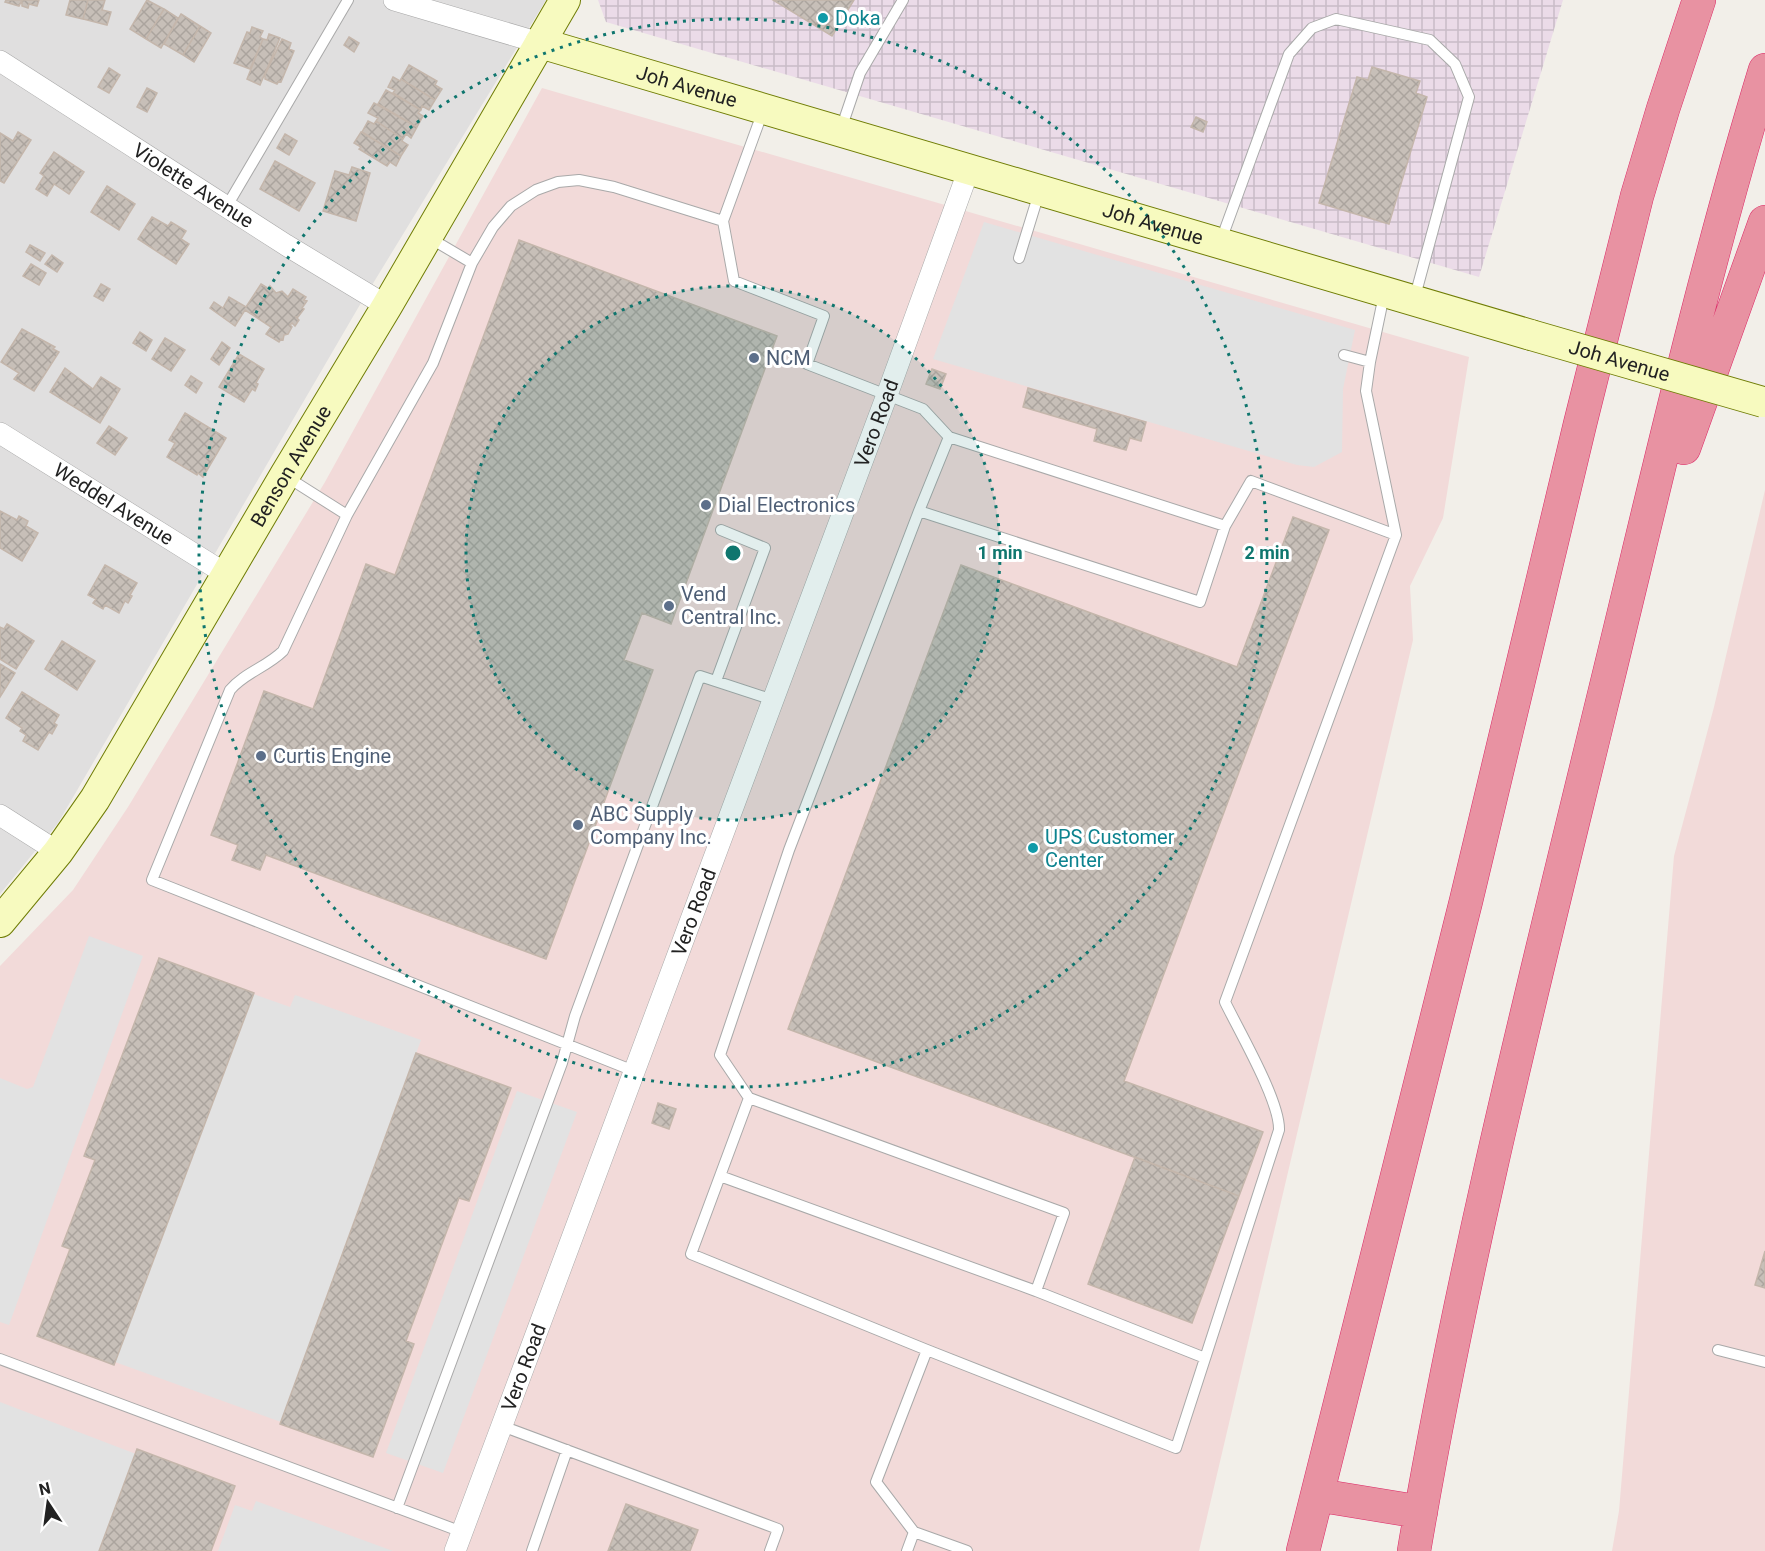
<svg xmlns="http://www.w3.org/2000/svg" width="1765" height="1551" font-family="Roboto,sans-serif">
<defs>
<pattern id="industrial-grid" width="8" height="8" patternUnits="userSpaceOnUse" patternTransform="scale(1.5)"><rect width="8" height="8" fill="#ebdbe8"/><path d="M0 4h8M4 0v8" fill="none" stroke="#c9bcc7"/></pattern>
<pattern id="building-cross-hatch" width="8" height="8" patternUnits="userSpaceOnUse" patternTransform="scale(1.5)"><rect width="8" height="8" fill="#c7bfb8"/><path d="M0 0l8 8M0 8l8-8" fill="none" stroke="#aba49e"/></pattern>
</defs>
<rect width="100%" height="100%" fill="#f2efe9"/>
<!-- residential -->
<path fill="#e0dfdf" d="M0 0H546L358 308 58 823 0 894Z"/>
<!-- commercial -->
<path fill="#f2dad9" d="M542 88 1469 357 1443 518 1410 586 1413 640 1199 1551H0V966L73 890 128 807 325 482Z
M1765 490V1551H1612L1619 1511 1674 856 1714 707Z"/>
<!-- industrial -->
<path fill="url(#industrial-grid)" d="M598 0H1563L1479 277 606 22Z"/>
<!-- parking -->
<path fill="#e2e2e2" d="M984 222 1355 330 1343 389 1342 452 1314 467 1297 465 933 359Z
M89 936 143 956 9 1325 0 1322V1078L27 1089 33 1087Z
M253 994 290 1007 295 995 421 1040 281 1422 115 1362Z
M517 1091 577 1112 443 1473 386 1453Z
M0 1402 136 1454 99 1551H0Z
M256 1501 393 1551H218L235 1505 252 1511Z"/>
<!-- building -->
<path fill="url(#building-cross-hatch)" stroke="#c4b6ab" stroke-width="1.5" d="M6 0H22L19 6 5 2Z
M22 0H39L37 6 29 4 28 8 22 6Z
M70 0H88L83 19 66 15Z
M88 0H105L102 10 111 12 107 25 83 19Z
M147 0 164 9 146 39 130 29Z
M773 0H854L832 36Z
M164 9 178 18 161 48 146 39Z
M181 14 200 26 183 55 164 44Z
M200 26 211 33 194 62 183 55Z
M252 27 263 31 260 37 263 39 250 69 234 63 247 32 250 33Z
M269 34 280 38 260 85 247 79 263 39 267 40Z
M349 37 359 43 354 52 344 45Z
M282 39 291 43 289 49 294 51 281 82 279 81 277 84 265 79V75Z
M409 65 437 81 435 85 442 89 435 100 401 79Z
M1372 67 1420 81 1416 93 1427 97 1389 224 1319 203 1357 77 1368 80Z
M109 68 120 75 109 93 98 87Z
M393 77 400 81 401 79 435 100 429 110 422 106 421 110 393 93 395 90 388 87Z
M147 88 157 93 147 112 137 107Z
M386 90 421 110 418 113 423 116 417 127 378 104Z
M374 103 417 127 411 138 406 134 403 139 376 121 378 118 368 113Z
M1196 117 1207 122 1203 132 1191 127Z
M368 121 374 124 376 121 403 139 402 141 408 145 401 156 362 132Z
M18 132 31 140 4 183 0 181V133L13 141Z
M361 132 401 156 396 166 390 162 387 166 359 149 361 147 354 143Z
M285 134 297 141 289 155 277 148Z
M54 152 84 172 69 194 54 184 47 196 36 189 44 176 40 173Z
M275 161 315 183 299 211 260 189Z
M352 167 370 173 356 221 323 211 335 171 349 175Z
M107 186 135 204 119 230 91 212Z
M152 217 168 226 171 222 186 231 181 239 189 244 176 264 138 239Z
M519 240 777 336 671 624 642 613 624 660 653 670 546 959 266 855 260 870 232 860 238 845 211 835 264 691 313 709 366 564 395 575Z
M30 245 45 253 40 261 26 252Z
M52 255 63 263 57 272 45 264Z
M31 264 46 273 39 285 23 276Z
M101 284 110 289 103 301 94 296Z
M261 284 269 289 270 286 276 293 282 291 288 297 293 289 306 297 304 300 307 301 302 308 304 309 298 317H296L299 320 295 326 292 323 290 325 292 327 288 334 284 335 283 340 281 339 279 342 266 334 271 327 245 310 235 326 210 308 214 302 223 308 229 297 246 307Z
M22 329 55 347 53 349 59 352 34 391 14 379 19 373 1 362Z
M140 332 152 340 146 351 133 343Z
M165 338 185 350 171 371 152 359Z
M222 342 230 348 219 365 211 359Z
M239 354 264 369 256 383 258 384 255 391 252 389 244 402 219 387Z
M65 368 93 389 101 377 120 389 100 423 50 392Z
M932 369 946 374 940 389 926 384Z
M191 376 202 383 196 393 185 385Z
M1028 388 1146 422 1141 441 1130 438 1126 450 1094 441 1097 429 1023 407Z
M185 413 226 438 203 477 198 473 197 475 167 457 175 443 169 440Z
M109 426 127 438 115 455 97 443Z
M0 511 17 520 19 516 28 521 26 526 38 533 22 561 0 548Z
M1293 517 1329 530 1124 1081 1263 1132 1239 1196 788 1029 961 565 1237 667Z
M105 565 137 583 130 595 132 596 128 603 125 601 119 613 105 605 103 609 93 603 96 599 88 595Z
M7 624 34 641 16 669 0 659V627L4 629Z
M62 641 95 661 77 690 45 669Z
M0 664 15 673 0 697Z
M22 692 59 715 54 723 57 725 52 734 49 732 38 750 23 741 26 735 20 731 22 728 6 718Z
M159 958 254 993 114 1365 37 1336 70 1249 62 1246 95 1160 84 1156Z
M416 1053 511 1088 469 1201 459 1198 406 1341 414 1344 373 1457 280 1424Z
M658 1103 676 1109 669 1129 652 1123Z
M1135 1157 1239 1196 1192 1323 1088 1284Z
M1765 1251V1288L1755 1285Z
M137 1449 235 1486 211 1551H99Z
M626 1504 698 1530 690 1551H608Z"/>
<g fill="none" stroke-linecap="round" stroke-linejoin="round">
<defs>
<path id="lane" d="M841 129 860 73 903 0
M227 206 348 0
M723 221 734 281 824 316 807 364 923 409 949 437 919 511 789 850 720 1055 749 1098 691 1254 927 1350 1176 1448 1279 1130C1280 1101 1239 1031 1225 1002L1396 535 1366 391 1370 362 1384 295
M1220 243 1289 54 1312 28 1336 19 1430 40 1455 64 1469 97 1414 300
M1019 258 1039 193
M472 263 493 227 511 206 536 190 558 182 579 180 614 187 723 221 763 111
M1344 355 1370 362
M949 437 1225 526 1251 481 1396 535
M287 477 347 515 433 363 472 263 428 237
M919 511 1200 602 1225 526
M347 515 283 651C267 667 244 673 230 690L152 880 634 1071
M716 681 765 548 721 530
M749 1098 1064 1213 1036 1291
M720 1176 1036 1291 1205 1358
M1718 1350 1765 1362
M0 1359 462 1532
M502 1426 778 1529 770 1551
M397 1508 562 1063 575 1016 700 676 773 700
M914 1532 967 1551
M532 1551 567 1450
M907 1551 914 1532 876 1482 927 1350"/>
<g id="street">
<path d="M394 0 540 43"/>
<path id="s1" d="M0 61 286 245 387 306"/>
<path id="s2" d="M0 433 226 574"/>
<path d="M0 815 58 852"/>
<path id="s3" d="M455 1551 887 395 969 169"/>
</g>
<g id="secondary">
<path id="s4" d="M540 43 1531 335"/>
<path id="s5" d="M0 922 58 852 95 799 285 475 387 306 565 0"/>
</g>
<path id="highway" d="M1684 448 1765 222
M1317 1495 1421 1512
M1303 1551 1466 901 1580 424 1637 196 1663 109 1699 0
M1414 1551C1462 1267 1533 987 1601 707 1653 495 1701 280 1765 70"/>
</defs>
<!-- lane casing -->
<use href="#lane" stroke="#a9a9a9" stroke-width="12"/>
<!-- street casing -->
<use href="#street" stroke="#a9a9a9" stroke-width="22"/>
<!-- secondary casing -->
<use href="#secondary" stroke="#707d05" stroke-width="32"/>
<!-- highway casing -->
<use href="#highway" stroke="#dc2a67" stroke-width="34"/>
<!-- lane -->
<use href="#lane" stroke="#fff" stroke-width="10"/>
<!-- street -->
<use href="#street" stroke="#fff" stroke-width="21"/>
<!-- secondary -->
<use href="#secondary" stroke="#f7fabf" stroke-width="30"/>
<!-- highway -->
<use href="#highway" stroke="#e892a2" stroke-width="33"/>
<defs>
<g id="secondary-bridge">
<path id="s6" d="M1531 335 1763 402"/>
</g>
</defs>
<!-- secondary-bridge casing -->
<use href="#secondary-bridge" stroke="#707d05" stroke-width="32" stroke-linecap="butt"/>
<!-- secondary-bridge -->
<use href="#secondary-bridge" stroke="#f7fabf" stroke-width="30"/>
</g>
<!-- distance rings -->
<circle cx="733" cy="553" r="267" fill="#0f766e" fill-opacity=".12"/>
<g fill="none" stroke="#0f766e" stroke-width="3" stroke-dasharray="3 6">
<circle cx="733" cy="553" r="267"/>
<circle cx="733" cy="553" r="534"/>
</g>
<!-- markers -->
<g fill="#0f9aa8" stroke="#fff" stroke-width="2">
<circle cx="823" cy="18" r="6"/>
<circle cx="1033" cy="848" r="6"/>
</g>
<g fill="#5c6f8a" stroke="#fff" stroke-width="2">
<circle cx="754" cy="358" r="6"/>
<circle cx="706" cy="505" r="6"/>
<circle cx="669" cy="606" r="6"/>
<circle cx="261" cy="756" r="6"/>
<circle cx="578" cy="825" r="6"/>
</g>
<g text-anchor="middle" stroke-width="6" stroke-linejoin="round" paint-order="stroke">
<!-- culture labels -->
<g font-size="20" fill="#0d838f" stroke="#fff" text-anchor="start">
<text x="835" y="25">Doka</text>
<text x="1045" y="844">UPS Customer<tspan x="1045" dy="23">Center</tspan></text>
</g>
<!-- street labels -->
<g font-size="20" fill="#222" stroke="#fff">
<text dy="7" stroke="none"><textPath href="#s4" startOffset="153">Joh Avenue</textPath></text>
<text dy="7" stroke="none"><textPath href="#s1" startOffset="230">Violette Avenue</textPath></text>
<text dy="7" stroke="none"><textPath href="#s4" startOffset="639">Joh Avenue</textPath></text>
<text dy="7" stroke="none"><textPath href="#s6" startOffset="92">Joh Avenue</textPath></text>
<text dy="7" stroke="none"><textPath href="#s3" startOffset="1204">Vero Road</textPath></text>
<text dy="7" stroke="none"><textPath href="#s5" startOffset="542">Benson Avenue</textPath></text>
<text dy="7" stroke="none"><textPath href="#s2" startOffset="134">Weddel Avenue</textPath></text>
<text dy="7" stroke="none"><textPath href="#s3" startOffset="682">Vero Road</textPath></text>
<text dy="7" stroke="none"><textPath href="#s3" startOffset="196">Vero Road</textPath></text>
</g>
<!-- service labels -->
<g font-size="20" fill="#4e5e75" stroke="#fff" text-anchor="start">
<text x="766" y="365">NCM</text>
<text x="718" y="512">Dial Electronics</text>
<text x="681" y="601">Vend<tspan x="681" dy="23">Central Inc.</tspan></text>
<text x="273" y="763">Curtis Engine</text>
<text x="590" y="821">ABC Supply<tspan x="590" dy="23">Company Inc.</tspan></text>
</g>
</g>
<circle cx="733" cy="553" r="9" fill="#0f766e" stroke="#fff" stroke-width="3"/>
<g font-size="18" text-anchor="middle" font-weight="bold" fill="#0f766e" stroke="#fff" stroke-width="6" stroke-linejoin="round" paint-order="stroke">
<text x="1000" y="559">1 min</text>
<text x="1267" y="559">2 min</text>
</g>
<!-- north arrow -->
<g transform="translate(48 1503) rotate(347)" stroke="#ffffff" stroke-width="4.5" paint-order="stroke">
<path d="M0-4.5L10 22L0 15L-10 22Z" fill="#222222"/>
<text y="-9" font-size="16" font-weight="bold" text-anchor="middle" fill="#222222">N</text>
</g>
</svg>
